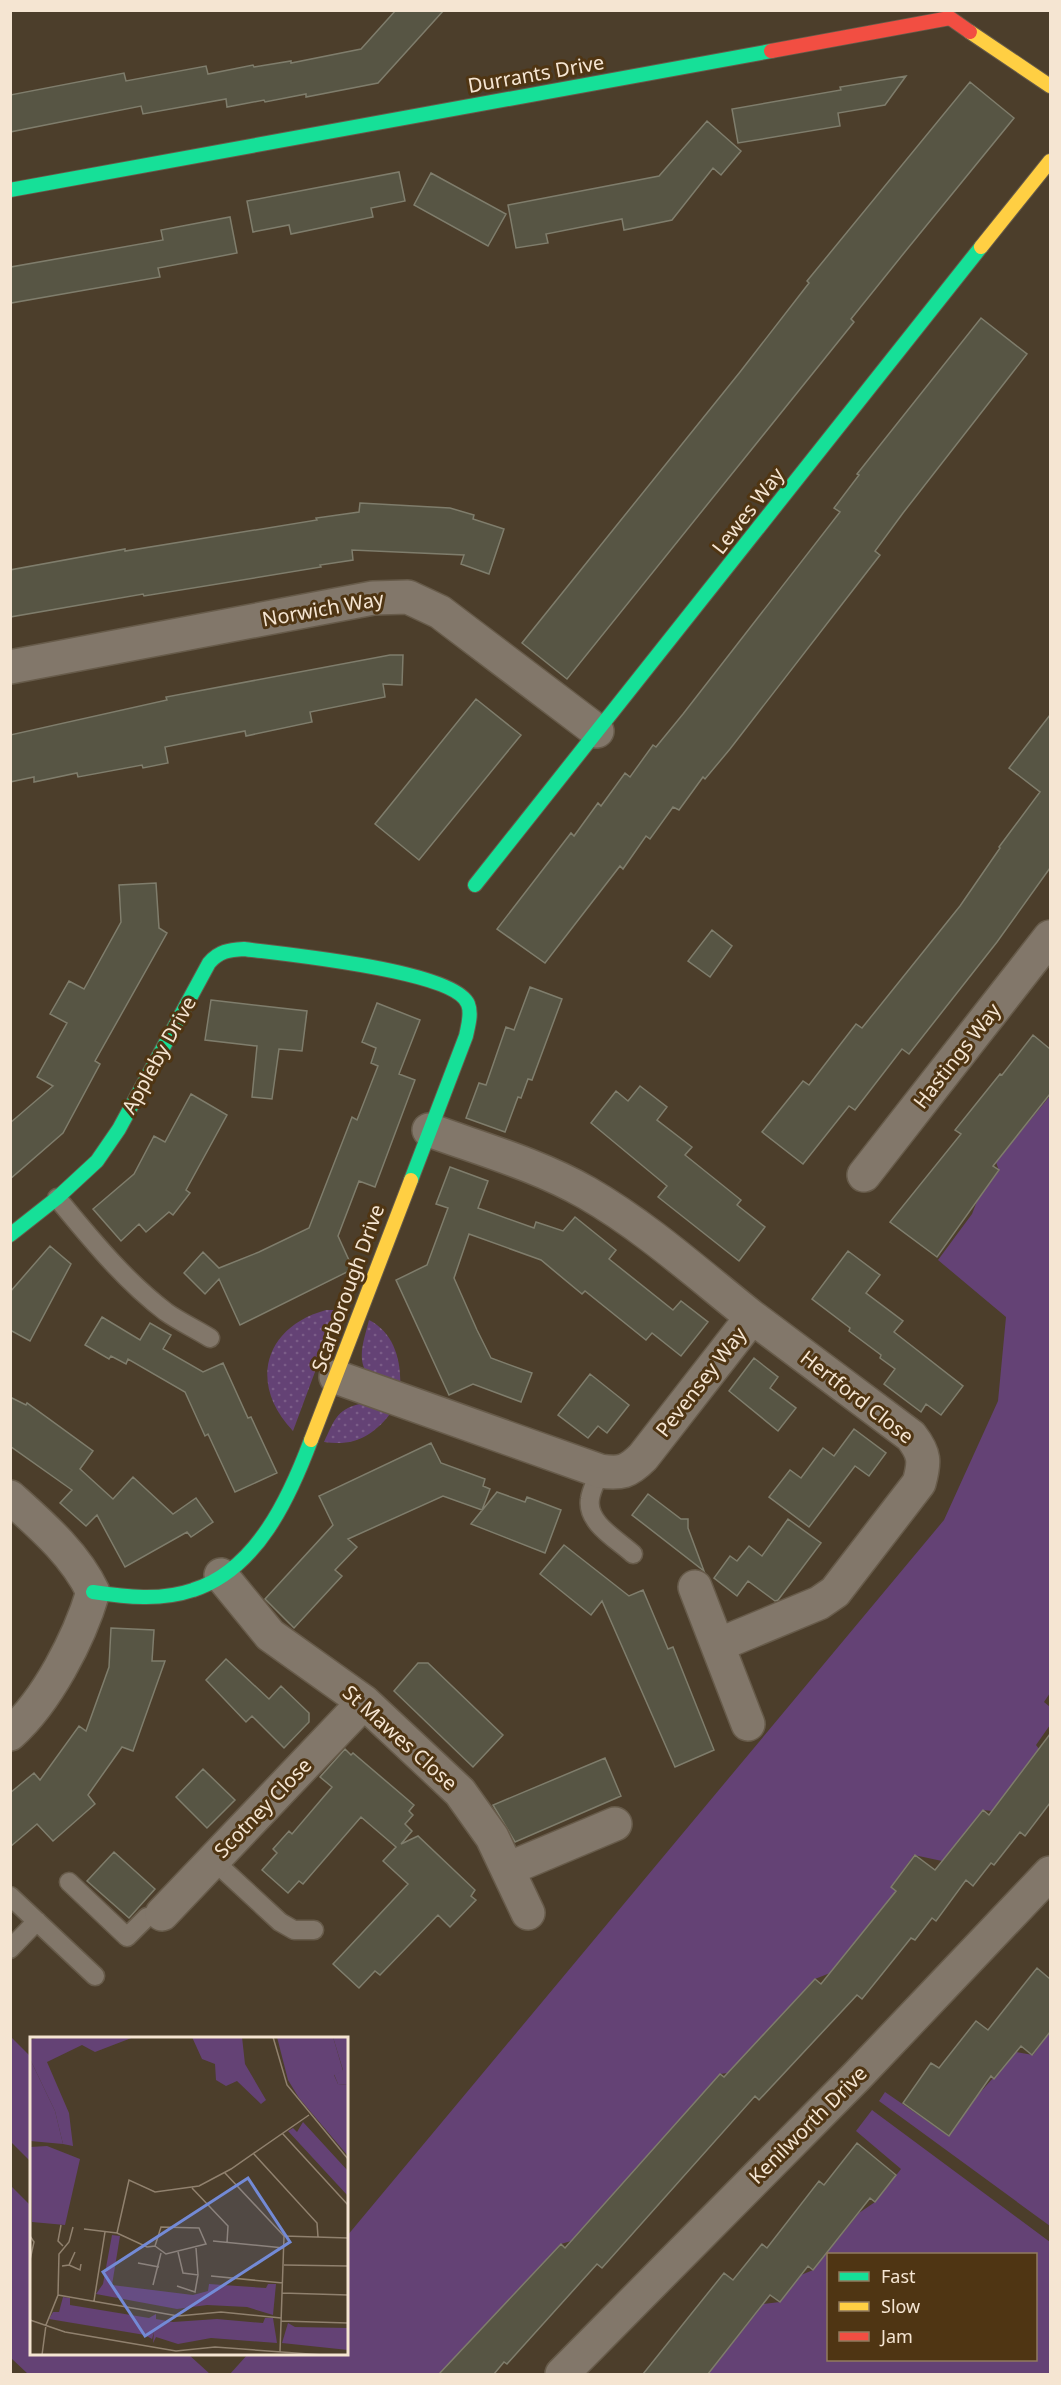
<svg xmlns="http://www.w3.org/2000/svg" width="1061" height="2385" font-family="'Noto Sans',sans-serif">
<defs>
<pattern id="grass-dots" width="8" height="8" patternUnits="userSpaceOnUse" patternTransform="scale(1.5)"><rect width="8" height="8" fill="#644275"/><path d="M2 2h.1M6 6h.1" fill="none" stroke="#7b5d88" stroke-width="1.8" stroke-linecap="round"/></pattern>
</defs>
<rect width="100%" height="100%" fill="#4c3e2b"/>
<!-- grass -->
<path fill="url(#grass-dots)" d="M326 1310H338L293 1431C248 1384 264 1327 326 1310Z
M369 1320C395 1333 402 1363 400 1389 391 1385 376 1382 369 1375 355 1361 365 1337 369 1320Z
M364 1403 393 1410C375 1435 355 1447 324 1442 335 1419 337 1408 364 1403Z"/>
<!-- green -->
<path fill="#644275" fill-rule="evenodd" d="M1050 1096V1693L1044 1702 1050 1707V1725L1036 1745 1039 1749 992 1811 983 1810 942 1861 914 1855 891 1887 904 1897 887 1920 870 1923 830 1973 815 1979 728 2073 720 2074 571 2241 561 2244 439 2374H230L248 2354H346L347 2236 944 1520 998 1401 1006 1317 938 1260 972 1214 979 1196 999 1171 996 1162Z
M1050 2032V2226L879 2101 885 2092 949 2136 978 2095 1016 2052 1033 2055Z
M11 2037 31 2057V2162L11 2142Z
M872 2110 1050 2242V2374H708L763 2304 780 2302 801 2275 813 2270 859 2213 875 2202 901 2169 856 2131ZM828 2254H1036V2360H828Z
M11 2186 31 2206 32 2354H188L210 2374H28L11 2358Z"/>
<!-- building -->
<path fill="#575544" stroke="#7f7d6c" stroke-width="1.5" d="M396 10H444L378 83 306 97V94L265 102 264 100 227 107 226 99 143 114 141 106 10 132V95L124 73 126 81 206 66 208 74 253 65 254 67 291 61V63L361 49Z
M906 76 885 105 838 113 840 126 738 143 732 109 841 90 840 87Z
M970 82 1014 118 904 253 851 319 854 322 567 679 522 643 740 372 809 283 807 281Z
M707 121 741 151 721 175 713 168 672 220 624 230 622 219 546 234 548 243 516 248 508 205 659 176Z
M399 172 405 201 371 208 373 217 291 234 289 225 253 232 247 201Z
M431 173 506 214 488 246 414 205Z
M230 217 237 253 158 268 160 277 11 303V267L163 240 161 230Z
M981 318 1027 354 903 513 875 551 880 555 730 749 705 779 703 777 679 810 673 807 650 839 646 836 623 869 620 866 545 963 497 929 571 833 574 836 598 803 601 806 625 773 630 777 653 745 656 747 683 714 840 512 834 508 859 475 857 474Z
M360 503 450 508 474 515 473 519 504 529 489 574 461 564 464 555 352 550 353 560 320 565 321 567 144 596 143 594 10 617V570L125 549V551L317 520 316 518 359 512Z
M390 655H403L402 685 383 684 385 697 310 712 312 722 246 736 245 731 165 747 168 763 143 768 142 765 78 777 77 773 34 782V777L10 782V735L167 700 166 697Z
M476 699 521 735 419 860 375 824Z
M1050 715V868L997 942 909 1054 902 1049 855 1110 849 1106 803 1164 762 1132 803 1081 809 1085 856 1024 862 1028 960 906 1000 848 999 847 1040 792 1009 768Z
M156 883 159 928 167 933 95 1061 100 1064 63 1133 10 1179V1123L53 1086 37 1077 67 1023 50 1014 69 981 84 989 121 922 119 885Z
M712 930 732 946 710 977 688 961Z
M530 987 562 999 532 1080 528 1079 521 1098 518 1097 505 1132 466 1118 479 1083 486 1085 506 1027 514 1030Z
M211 1000 307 1011 302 1051 279 1049 272 1099 252 1097 257 1046 205 1040Z
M377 1003 420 1020 399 1074 415 1080 375 1187 359 1181 338 1236 353 1269 240 1325 219 1279 205 1294 184 1273 203 1252 219 1268 259 1252 309 1228 352 1117 357 1120 378 1066 371 1063 376 1048 362 1042Z
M1033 1035 1050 1049V1094L993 1166 999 1170 937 1257 890 1222 961 1134 955 1130 1000 1074 1002 1075Z
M640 1086 667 1107 657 1120 692 1147 685 1155 741 1200 737 1205 765 1227 739 1261 658 1197 667 1186 591 1123 616 1091 628 1101Z
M191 1094 227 1115 186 1190 190 1193 173 1215 169 1212 146 1232 139 1224 121 1241 93 1209 134 1174 154 1136 165 1142Z
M450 1167 488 1181 478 1208 534 1228 536 1222 563 1231 575 1217 616 1250 609 1259 673 1310 681 1301 708 1322 681 1356 652 1333 646 1340 585 1291 582 1294 541 1260 469 1234 454 1278 477 1330 491 1358 532 1373 521 1402 473 1384 449 1395 396 1280 427 1265 448 1208 436 1204Z
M50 1246 71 1264 30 1341 10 1330V1292Z
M848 1251 880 1275 866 1293 903 1321 894 1332 963 1386 941 1415 926 1404 921 1412 884 1384 895 1369 880 1358 881 1355 849 1331 850 1328 812 1299Z
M102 1317 140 1340 150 1323 171 1335 163 1349 203 1372 223 1363 248 1418 251 1417 277 1473 235 1492 208 1434 205 1436 185 1392 128 1359 126 1364 111 1356 109 1359 85 1345Z
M754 1358 778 1377 770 1388 796 1408 778 1431 729 1391Z
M590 1374 629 1405 607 1433 598 1426 588 1438 558 1415Z
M10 1397 26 1405 27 1403 93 1451 80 1469 113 1499 133 1477 173 1514 196 1498 213 1522 191 1537 187 1532 125 1567 97 1515 86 1526 60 1503 72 1490 10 1446Z
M854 1429 886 1453 869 1476 855 1466 809 1527 769 1497 790 1470 801 1478 823 1448 834 1456Z
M431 1443 441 1463 485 1479 483 1486 490 1489 482 1510 443 1496 348 1539 357 1547 335 1570 342 1576 294 1628 265 1599 333 1525 319 1496Z
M497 1492 525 1502 527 1497 561 1510 545 1553 471 1524Z
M648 1494 681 1519H688V1528L704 1571 632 1515Z
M788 1519 821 1543 778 1600 775 1601 748 1581 737 1596 714 1578 730 1556 737 1561 749 1546 762 1556Z
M564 1545 629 1596 643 1590 668 1649 673 1647 714 1750 675 1767 602 1601 591 1615 540 1574Z
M111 1628 154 1630 152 1661H165L133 1751 122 1747 88 1795 95 1804 53 1841 37 1824 10 1847V1793L34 1773 40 1780 79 1726 86 1731 109 1667Z
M226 1659 269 1699 281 1686 309 1713V1722L284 1748 252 1716 246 1722 206 1680Z
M418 1663H428L503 1735 473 1767 394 1691Z
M1050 1734V1803L1025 1836 1020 1832 994 1865 991 1863 973 1886 966 1880 936 1921 932 1918 915 1940 911 1938 862 1999 857 1995 759 2100 755 2096 602 2268 597 2264 507 2364 504 2362 494 2374H439L561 2244 565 2248 720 2074 724 2077 815 1979 821 1984 896 1891 891 1887 915 1855 935 1870 983 1810 989 1815Z
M345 1749 351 1755 353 1753 414 1805 409 1811 413 1815 405 1824 412 1831 401 1844 418 1836 475 1890 471 1896 476 1900 450 1927 438 1915 380 1975 375 1971 359 1988 333 1964 408 1884 383 1861 396 1847 361 1817 303 1884 299 1881 288 1893 262 1870 277 1853 273 1849 289 1831 292 1834 332 1787 320 1777Z
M605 1758 621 1796 515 1842 493 1805Z
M203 1769 235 1800 207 1828 176 1797Z
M114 1852 155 1889 129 1918 87 1881Z
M1037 1968 1050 1979V2032L1032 2055 1021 2046 994 2079 991 2076 949 2136 903 2103 931 2063 939 2068 976 2021 988 2030Z
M857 2143 896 2175 875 2202 870 2198 813 2270 808 2266 780 2302 770 2295 708 2374H643L724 2273 733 2280 762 2244 767 2248 819 2181 824 2185Z"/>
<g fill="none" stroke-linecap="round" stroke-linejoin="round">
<defs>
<path id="lane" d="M57 1198C91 1239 124 1280 166 1312 180 1322 196 1329 210 1338
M600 1471C597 1480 591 1490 590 1499 586 1523 618 1540 633 1554
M214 1861 280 1922 294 1930H314
M69 1882 127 1937 147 1917 162 1914
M10 1896 95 1976
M10 1949 37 1921"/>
<path id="street" d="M10 667 373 598 408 597 440 612 597 731
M864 1175 1050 937
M336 1377 600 1471C621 1474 628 1472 643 1457L752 1317C698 1274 646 1227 587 1193 538 1165 481 1149 429 1130
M10 1497C41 1525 75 1554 93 1592 79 1639 47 1701 10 1734
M221 1575 270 1635 364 1702 460 1792 492 1837 528 1913
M695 1587 748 1724
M718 1645 819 1603 835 1592 919 1483C925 1462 925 1454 911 1436L752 1317
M508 1869 615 1824
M162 1914 364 1702
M562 2374 857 2076 1050 1873"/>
<path id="fast" d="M10 190 771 51
M475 885 981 247
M10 1235 57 1198 97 1161 119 1129 209 963C219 951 229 950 244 949 282 954 454 970 468 1004 472 1014 468 1026 466 1036L411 1180
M93 1592C126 1597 161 1601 193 1590 257 1570 290 1496 311 1440"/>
<path id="slow" d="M970 32 1050 86
M981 247 1050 161
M311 1440 411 1180"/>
<path id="jam" d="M771 51 950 18 970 32"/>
</defs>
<!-- lane casing -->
<use href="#lane" stroke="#675b4a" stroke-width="21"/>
<!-- street casing -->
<use href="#street" stroke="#675b4a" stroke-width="36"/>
<!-- fast casing -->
<use href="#fast" stroke="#675b4a" stroke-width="16"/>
<!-- slow casing -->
<use href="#slow" stroke="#675b4a" stroke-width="16"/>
<!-- jam casing -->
<use href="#jam" stroke="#675b4a" stroke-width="16"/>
<!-- lane -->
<use href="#lane" stroke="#82776a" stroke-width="18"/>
<!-- street -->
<use href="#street" stroke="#82776a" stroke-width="33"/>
<!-- fast -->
<use href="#fast" stroke="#16e098" stroke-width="14"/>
<!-- slow -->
<use href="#slow" stroke="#ffcf43" stroke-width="14"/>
<!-- jam -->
<use href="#jam" stroke="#f24e42" stroke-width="14"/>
</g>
<g text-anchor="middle" stroke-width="6" stroke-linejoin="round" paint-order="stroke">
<!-- street labels -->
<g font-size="20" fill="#f5e5d2" stroke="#4f3513">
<text transform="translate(536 74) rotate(-10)" y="7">Durrants Drive</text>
<text transform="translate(748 511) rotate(-52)" y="7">Lewes Way</text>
<text transform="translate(323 609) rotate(-10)" y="7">Norwich Way</text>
<text transform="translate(159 1055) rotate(-61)" y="7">Appleby Drive</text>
<text transform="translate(957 1056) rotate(-52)" y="7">Hastings Way</text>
<text transform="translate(348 1288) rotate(-70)" y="7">Scarborough Drive</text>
<text transform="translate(701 1382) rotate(-52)" y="7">Pevensey Way</text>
<text transform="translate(857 1397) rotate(38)" y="7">Hertford Close</text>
<text transform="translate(400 1738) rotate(42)" y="7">St Mawes Close</text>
<text transform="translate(263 1808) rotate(-46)" y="7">Scotney Close</text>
<text transform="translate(808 2125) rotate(-45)" y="7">Kenilworth Drive</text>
</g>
</g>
<!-- overview -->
<g transform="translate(30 2037)">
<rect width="318" height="318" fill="#4c3e2b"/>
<path d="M303 0H318V48L308 47 304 37 313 33ZM0 22 25 74 33 107 0 104Z" fill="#644275"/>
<path d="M9 0H104L65 15 52 8 17 25 39 76 43 109 33 107 25 74 0 22V3ZM162 0H212L215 27 236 63 231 67 207 44 196 49 186 43 185 27 172 22ZM247 0H303L313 34 304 38 308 47 318 48V119L269 61 258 43Z" fill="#644275"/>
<path d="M273 85 318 134V159L258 94 263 91 267 95ZM17 109 50 122 35 188 2 185 0 110ZM82 198 90 199 82 248 163 258 178 254 179 247 236 251 238 247H246L243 278 217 270 177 268 147 272 66 257 73 247ZM33 260 40 261V268L119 281 126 277V282L143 285 187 282 233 286 235 281H243L247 306 181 301 148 307 126 300 123 306 124 295 121 306 122 302 115 298 19 282 23 275H29ZM258 286 265 290 318 291V313L252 306Z" fill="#644275"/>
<path fill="none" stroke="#90816e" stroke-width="1.5" d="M243 0 257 48 318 122M252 96 318 168M223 116 287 186 288 200M195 136 254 199 250 315M162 151 198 189 197 206M31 188 28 204 33 209M54 192 87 196 117 210 125 209 131 190 169 191 176 207 136 217 125 209M87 196 99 143 125 155 169 149 201 132 279 78M0 199 4 205 0 223M254 199 318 201M183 204 254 211M148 215 153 236 168 238 166 211M108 226 129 230M39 228 50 233 51 227M254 228 318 229M32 229 39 228 45 215M181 239 253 246M123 248 131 216M147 249 165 255 168 238M252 256 318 258M28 258 148 279 191 275 251 281M64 264 75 195M0 283 35 295 146 314 185 310 293 318M251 284 318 286M12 318 16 288 28 258 29 217 39 205 43 190"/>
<path fill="#738ad6" fill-opacity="0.15" stroke="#738ad6" stroke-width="3" d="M218 141 260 205 115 299 73 235Z"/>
<rect width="318" height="318" fill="none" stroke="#f5e5d2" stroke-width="3"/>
</g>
<!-- border -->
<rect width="1061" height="2385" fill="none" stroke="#f5e5d2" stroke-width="24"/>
<!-- legend -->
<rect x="827" y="2253" width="210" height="108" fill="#4f3513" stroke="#917b5f" stroke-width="1.5"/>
<rect x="839" y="2272" width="30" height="9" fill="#16e098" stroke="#917b5f" stroke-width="1.5"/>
<text x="881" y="2283" font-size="18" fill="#f5e5d2">Fast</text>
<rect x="839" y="2302" width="30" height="9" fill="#ffcf43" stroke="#917b5f" stroke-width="1.5"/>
<text x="881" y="2313" font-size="18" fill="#f5e5d2">Slow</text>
<rect x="839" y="2332" width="30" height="9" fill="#f24e42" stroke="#917b5f" stroke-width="1.5"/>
<text x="881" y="2343" font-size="18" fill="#f5e5d2">Jam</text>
</svg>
